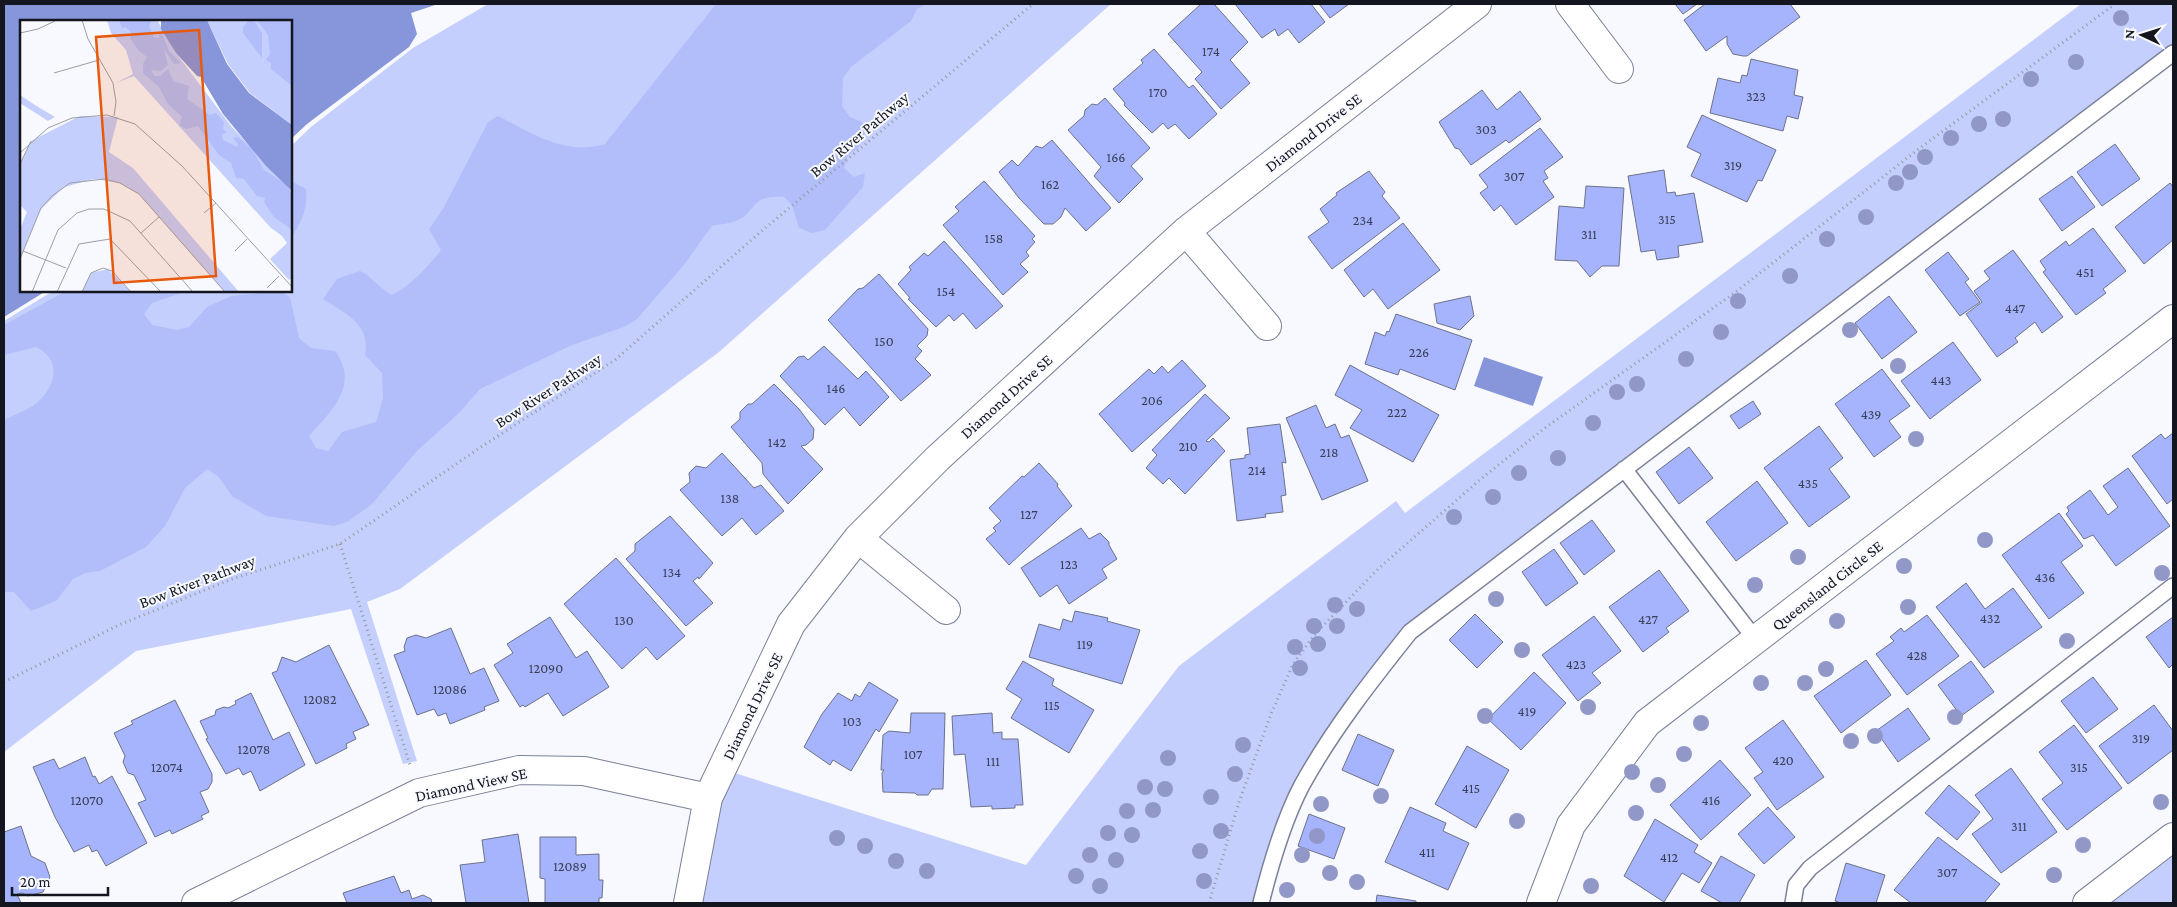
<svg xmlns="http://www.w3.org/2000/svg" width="2177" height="907" font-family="'Crimson Pro',serif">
<rect width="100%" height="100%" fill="#f7f9fe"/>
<!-- green -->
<path fill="#c5cffd" d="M488 4H1111L719 352 400 589 367 602 417 761 403 764 351 609 136 651 4 752V321L53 291H291V146L311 127 413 48Z
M2081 4H2173V53L1410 632 1302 786 1261 903H688L722 769 1026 865 1179 666 1396 501 1405 513Z
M2173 837V903H2087Z"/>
<!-- forest -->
<path fill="#b1bef9" d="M716 4H926L917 9 911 21 851 67 843 78 842 106 850 117 862 122C867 139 863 146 848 155L844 168 854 177 865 173 863 187 825 230 812 233 799 228 792 205 784 197C749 194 757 213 736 221 729 224 720 224 712 226L683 266 637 319 624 327 572 345 480 389 460 412 417 451 371 505 347 522 334 526 266 516 232 496 218 476 207 469 185 488 165 526 146 547 100 571 85 573 73 579 56 601 31 611 14 592H4V420C16 414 32 409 41 399 58 381 59 358 36 347L4 355V325L66 291H187L152 303 144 314 152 325 177 330 189 327 207 307 231 296 280 291 290 297 299 338 311 348 335 351C360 385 332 410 309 436L316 448 328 451 342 432 376 422 383 398 382 373 365 355C371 324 346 314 323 299L337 279 360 271C373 277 379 288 392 295 411 285 428 267 441 250L429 229 443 209 488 122 498 116C532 133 565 156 605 144Z
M291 181 306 189C308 207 302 223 291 237Z"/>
<!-- water -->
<path fill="#8795db" d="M4 4H438L411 13 417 34 409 47 307 124 291 139V21H21V291H46L4 317Z
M1484 357 1543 377 1533 406 1474 386Z"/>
<!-- building -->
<path fill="#a5b4fd" stroke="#6d7289" d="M1201 4H1214L1248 42 1230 60 1250 83 1221 109 1195 79 1202 72 1168 34Z
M1235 4H1311L1325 22 1299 43 1288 29 1278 36 1275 29 1262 38Z
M1319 4H1349L1330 18Z
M1675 4H1697L1683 14Z
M1705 4H1790L1800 17 1747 56H1743L1733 54 1727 44V36L1706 51 1684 20Z
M1154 49 1189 88 1193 85 1217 114 1189 139 1175 124 1168 129 1163 123 1152 133 1124 105 1125 103 1113 89 1143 63 1141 60Z
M1751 59 1798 70 1794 95 1803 97 1798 119 1787 116 1783 131 1710 113 1718 78 1740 83 1742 75 1747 76Z
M1482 90 1497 110 1520 91 1541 119 1509 143 1506 140 1471 165 1459 149 1455 148 1439 122Z
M1105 98 1150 148 1131 166 1143 179 1119 203 1094 176 1101 167 1068 130 1084 116 1085 110 1092 104 1097 105Z
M1702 115 1776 150 1762 181 1758 180 1747 202 1691 176 1701 154 1687 147Z
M1540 128 1563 157 1544 171 1548 178 1543 181 1554 197 1516 225 1501 205 1494 211 1480 193 1488 187 1479 175Z
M1052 140 1111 208 1086 231 1065 208 1061 217 1053 224H1044L1019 198 999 172 1012 160 1018 166 1036 146 1042 148Z
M2115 144 2140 179 2102 206 2077 172Z
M1664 170 1667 193 1675 192 1676 196 1694 193 1703 242 1678 246 1679 257 1657 260 1655 250 1641 252 1628 176Z
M1369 171 1385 192 1382 196 1400 218 1332 269 1308 237 1329 222 1320 209 1337 195 1336 193Z
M2072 176 2095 207 2062 231 2039 199Z
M984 181 1035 236 1032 239 1035 242 1026 252 1029 256 1020 264 1028 272 1003 295 943 225 959 211 955 207Z
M2170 183 2173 187V240L2144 264 2115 227Z
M1586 186 1624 188 1619 266H1602L1590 277 1577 261 1555 260 1559 206 1584 208Z
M1403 223 1440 270 1388 309 1373 289 1364 297 1344 270Z
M2093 228 2126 271 2103 289 2106 293 2076 315 2043 272 2046 270 2040 261 2066 241 2069 246Z
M944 241 1003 306 976 329 963 313 954 321 949 315 936 327 908 299 910 298 898 284 911 270 909 267 924 253 928 256Z
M2013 250 2063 317 2042 333 2035 322 2015 338 2018 342 1997 357 1966 314 1982 302 1974 291 1990 279 1984 271Z
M1948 252 1969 279 1965 282 1980 302 1960 316 1925 270Z
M879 274 928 329 927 336 917 346 922 351 915 359 931 375 901 401 828 320 858 289 863 288Z
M1470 296 1474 316 1460 330 1437 323 1434 304Z
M1889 296 1917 332 1882 359 1855 323Z
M1396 314 1472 340 1455 390 1400 369 1398 375 1365 364 1375 332 1385 336 1387 331 1389 332Z
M1953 342 1981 380 1930 419 1901 381Z
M824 346 858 379 866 371 889 397 860 426 844 407 825 425 780 376 798 357 804 356 808 360Z
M1182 360 1206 386 1132 452 1099 414 1149 369 1154 374 1162 366 1168 373Z
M1350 365 1439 415 1413 462 1350 428 1362 410 1335 395Z
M1882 369 1910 406 1889 421 1901 437 1874 457 1835 404Z
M774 384 799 409 814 429 813 439 806 445 801 446 823 469 788 504 763 474 762 463 731 427 740 419V412L748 404H752Z
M1205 394 1230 418 1206 441 1209 442 1213 438 1225 451 1185 494 1169 478 1163 484 1146 468 1157 455 1152 450Z
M1753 401 1761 414 1739 429 1730 416Z
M1316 405 1326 428 1335 424 1341 438 1349 435 1368 481 1322 500 1286 418Z
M1280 424 1286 463 1282 462 1286 495 1281 496 1283 512 1265 514 1266 517 1237 521 1230 460 1245 458V455L1250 454 1247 428Z
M1819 426 1843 458 1829 469 1850 497 1809 527 1764 468Z
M2173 433V499L2167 504 2132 456 2161 434 2165 439Z
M1689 447 1713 478 1679 504 1656 472Z
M722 453 754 488 761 485 784 511 756 535 742 518 722 536 680 490 690 482 689 473 696 466 706 468Z
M1039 463 1058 484 1057 486 1072 506 1009 565 986 539 996 531 993 528 1001 521 989 508 1022 476 1024 477Z
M2128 468 2170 526 2116 566 2093 535 2084 539 2066 514 2069 511 2067 507 2090 490 2108 515 2118 507 2103 486Z
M1757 481 1788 523 1736 561 1706 522Z
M2059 513 2083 546 2061 562 2084 593 2049 619 2002 555Z
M670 516 713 563 699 579 698 577 693 581 713 603 686 626 626 559 635 551V544Z
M1592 520 1615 551 1584 575 1560 543Z
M1081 528 1089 539 1100 533 1109 542V545L1117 559 1102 569 1107 578 1069 604 1057 585 1040 597 1021 568Z
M1554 549 1578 583 1546 606 1522 572Z
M616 558 685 636 657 660 646 647 622 669 564 604Z
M1659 570 1689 611 1666 628 1669 632 1643 652 1609 607Z
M1966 583 1985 609 2013 588 2042 627 1984 668 1936 607Z
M1075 611 1108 618 1107 621 1140 630 1122 684 1029 657 1039 624 1060 630 1063 619 1072 622Z
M1475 614 1503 642 1477 668 1449 640Z
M1927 615 1959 656 1907 695 1876 654 1894 641 1890 637 1901 628 1904 632Z
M1594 616 1621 651 1592 673 1601 683 1578 701 1542 655Z
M550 617 576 658 587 651 609 687 563 716 548 693 525 707 523 705 520 707 494 665 513 653 507 644Z
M2173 617V664L2169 668 2146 637Z
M451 628 470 674 484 668 499 701 484 707 485 710 450 724 446 713 438 716 434 709 417 715 394 655 405 651 404 647 407 638 416 635 426 638Z
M329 645 369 725 353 732 356 739 346 744 347 748 316 764 272 673 277 671 282 657 296 662Z
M1866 660 1891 695 1841 733 1814 696Z
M1023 661 1054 679 1052 685 1094 710 1069 753 1011 718 1022 699 1006 689Z
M1971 661 1994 692 1961 716 1938 685Z
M1534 672 1566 703 1521 750 1488 719Z
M2093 677 2118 709 2086 733 2061 701Z
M869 682 898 700 879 732 876 729 851 771 833 760 830 765 804 747 822 714 838 693 852 701 855 694 860 697Z
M251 693 273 740 289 732 305 765 260 791 251 771 243 775 239 768 226 774 206 739 208 738 200 721 215 715 216 710 224 707 228 708 236 704 235 701Z
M175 700 212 774V782L208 789 200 792 209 812 201 816 203 819 172 834 170 830 155 837 138 803 146 800 134 775 128 773 123 762 125 756 114 733 133 724 131 721Z
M2154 705 2173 731V750L2128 784 2099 746Z
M1908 708 1930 739 1898 762 1876 731Z
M911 713H945L943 789H932L928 795H917L915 793 883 792 882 773 884 770H881L883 735 889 731 910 733Z
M992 713 993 733 1002 732V739H1018L1023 805H1015V808L992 809V806L971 807 965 754 954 755 952 716Z
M1783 720 1824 777 1777 810 1754 778 1763 772 1745 748Z
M2074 725 2122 788 2067 830 2042 799 2063 783 2039 752Z
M1358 734 1394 750 1378 786 1342 770Z
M1467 746 1509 770 1476 828 1435 804Z
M85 757 93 777 95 776 99 784 112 776 147 843 106 866 97 850 92 852 89 845 74 852 55 817 33 767 54 759 59 769Z
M1720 760 1751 795 1701 840 1670 805Z
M2011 768 2057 832 2001 873 1972 834 1993 819 1975 795Z
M1949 785 1980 812 1957 840 1925 813Z
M1410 807 1446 823 1443 831 1469 843 1448 890 1385 862Z
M1768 807 1795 837 1764 864 1738 834Z
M1309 814 1345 828 1334 859 1298 846Z
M1655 819 1698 845 1694 852 1712 863 1699 883 1682 873 1664 902 1624 876Z
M21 826 31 856 45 863 50 877 43 892 28 896 22 893 17 894 21 903H4V832Z
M518 834 529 903H466L460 865 485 862 482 840Z
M540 837H576V855L599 854V880H603L602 898H599V903H545V879L540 878Z
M1938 837 2000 884 1984 903H1911L1894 890Z
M1721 856 1755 875 1739 903H1722L1701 891Z
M1846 863 1885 875 1876 903H1841L1835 901Z
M394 876 401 893 409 890 412 899 423 895 431 899 432 903H347L343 893Z
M1377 895 1416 901V903H1376Z"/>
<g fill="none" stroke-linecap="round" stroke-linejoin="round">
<defs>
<path id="service" d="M1624 469 1756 640
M1261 903C1271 863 1283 821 1302 785 1333 729 1371 681 1410 632L2173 53
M1793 903 1796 885 1810 868 2173 586"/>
<path id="minor" d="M1570 4 1619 69
M1186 231 1267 326
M858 538 946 610
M196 903 419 793 519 770 584 771 708 798
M688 903 708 798 791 624 858 538 938 458 1186 231 1477 4
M1541 903 1571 825 1647 723 2173 319
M2087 903 2173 837"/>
</defs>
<!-- service casing -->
<use href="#service" stroke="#7b8198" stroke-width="18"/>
<!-- minor casing -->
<use href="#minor" stroke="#7b8198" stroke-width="30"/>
<!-- path -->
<path stroke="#96989f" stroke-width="3" stroke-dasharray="1 4" stroke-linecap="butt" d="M340 544 410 765
M4 682 119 625 232 579 340 544 478 449 615 360 757 235 1033 4
M1209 903 1239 802 1271 714 1293 664 1316 633 1379 568 1482 478 1545 428 1737 291 1920 148 2115 4"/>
<!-- service -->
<use href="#service" stroke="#fff" stroke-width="15"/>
<!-- minor -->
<use href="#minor" stroke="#fff" stroke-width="28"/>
</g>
<!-- trees -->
<g fill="#9197c7">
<circle cx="2121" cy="18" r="8"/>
<circle cx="2076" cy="62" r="8"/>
<circle cx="2031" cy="79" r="8"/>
<circle cx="2003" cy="119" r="8"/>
<circle cx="1979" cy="124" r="8"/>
<circle cx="1951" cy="138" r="8"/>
<circle cx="1925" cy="157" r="8"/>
<circle cx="1910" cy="172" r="8"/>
<circle cx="1896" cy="183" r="8"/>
<circle cx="1866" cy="217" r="8"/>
<circle cx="1827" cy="239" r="8"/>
<circle cx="1790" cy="276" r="8"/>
<circle cx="1738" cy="301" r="8"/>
<circle cx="1850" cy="330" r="8"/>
<circle cx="1721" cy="332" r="8"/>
<circle cx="1686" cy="359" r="8"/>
<circle cx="1898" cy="366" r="8"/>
<circle cx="1637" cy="384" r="8"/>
<circle cx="1617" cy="392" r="8"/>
<circle cx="1593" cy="423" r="8"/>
<circle cx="1916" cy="439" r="8"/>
<circle cx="1558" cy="458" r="8"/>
<circle cx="1519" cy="473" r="8"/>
<circle cx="1493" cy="497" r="8"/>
<circle cx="1454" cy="517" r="8"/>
<circle cx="1985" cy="540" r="8"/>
<circle cx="1798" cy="557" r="8"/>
<circle cx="1904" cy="566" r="8"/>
<circle cx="2162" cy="573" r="8"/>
<circle cx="1755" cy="585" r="8"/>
<circle cx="1496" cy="599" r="8"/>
<circle cx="1335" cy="605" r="8"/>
<circle cx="1908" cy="607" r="8"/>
<circle cx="1357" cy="609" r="8"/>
<circle cx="1837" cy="621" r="8"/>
<circle cx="1314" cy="626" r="8"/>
<circle cx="1337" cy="626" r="8"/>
<circle cx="2067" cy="641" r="8"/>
<circle cx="1318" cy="644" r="8"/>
<circle cx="1295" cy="647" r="8"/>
<circle cx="1522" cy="650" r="8"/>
<circle cx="1300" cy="668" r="8"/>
<circle cx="1826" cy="669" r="8"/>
<circle cx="1761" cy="683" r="8"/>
<circle cx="1805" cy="683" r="8"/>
<circle cx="1588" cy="707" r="8"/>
<circle cx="1485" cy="716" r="8"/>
<circle cx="1955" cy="717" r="8"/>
<circle cx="1701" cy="723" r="8"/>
<circle cx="1875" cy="736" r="8"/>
<circle cx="1851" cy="741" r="8"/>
<circle cx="1243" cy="745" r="8"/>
<circle cx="1684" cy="754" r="8"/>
<circle cx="1168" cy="758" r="8"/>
<circle cx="1632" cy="772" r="8"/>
<circle cx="1235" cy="774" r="8"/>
<circle cx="1658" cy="785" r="8"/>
<circle cx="1145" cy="787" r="8"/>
<circle cx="1165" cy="789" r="8"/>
<circle cx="1381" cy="796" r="8"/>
<circle cx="1211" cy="797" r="8"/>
<circle cx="2161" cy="802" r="8"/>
<circle cx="1321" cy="804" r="8"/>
<circle cx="1153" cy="810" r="8"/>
<circle cx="1127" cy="811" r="8"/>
<circle cx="1636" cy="813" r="8"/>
<circle cx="1517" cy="821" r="8"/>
<circle cx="1221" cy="831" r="8"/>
<circle cx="1108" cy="833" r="8"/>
<circle cx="1132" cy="835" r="8"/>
<circle cx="1317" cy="836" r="8"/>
<circle cx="837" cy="838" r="8"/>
<circle cx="2083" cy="845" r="8"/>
<circle cx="865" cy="846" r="8"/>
<circle cx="1200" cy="851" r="8"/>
<circle cx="1090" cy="855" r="8"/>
<circle cx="1302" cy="855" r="8"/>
<circle cx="1116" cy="860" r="8"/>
<circle cx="896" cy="861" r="8"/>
<circle cx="927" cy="871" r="8"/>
<circle cx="1330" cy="873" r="8"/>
<circle cx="2054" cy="875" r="8"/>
<circle cx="1076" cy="876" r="8"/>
<circle cx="1204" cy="881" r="8"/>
<circle cx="1357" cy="882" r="8"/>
<circle cx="1100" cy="886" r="8"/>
<circle cx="1591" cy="886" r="8"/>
<circle cx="1287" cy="890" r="8"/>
</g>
<g text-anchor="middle" stroke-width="4" stroke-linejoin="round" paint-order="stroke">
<!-- number labels -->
<g font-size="14" fill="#383e56">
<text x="1211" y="56">174</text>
<text x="1158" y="97">170</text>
<text x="1756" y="101">323</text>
<text x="1486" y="134">303</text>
<text x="1116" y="162">166</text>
<text x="1733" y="170">319</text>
<text x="1514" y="181">307</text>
<text x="1050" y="189">162</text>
<text x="1667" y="224">315</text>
<text x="1363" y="225">234</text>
<text x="1589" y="239">311</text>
<text x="994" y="243">158</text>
<text x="2085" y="277">451</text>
<text x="946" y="296">154</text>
<text x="2015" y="313">447</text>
<text x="884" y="346">150</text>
<text x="1419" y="357">226</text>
<text x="1941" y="385">443</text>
<text x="836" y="393">146</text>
<text x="1152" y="405">206</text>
<text x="1397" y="417">222</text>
<text x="1871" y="419">439</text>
<text x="777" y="447">142</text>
<text x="1188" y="451">210</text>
<text x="1329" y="457">218</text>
<text x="1257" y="475">214</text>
<text x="1808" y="488">435</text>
<text x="730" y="503">138</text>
<text x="1029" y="519">127</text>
<text x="1069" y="569">123</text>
<text x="672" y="577">134</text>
<text x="2045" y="582">436</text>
<text x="1990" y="623">432</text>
<text x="1648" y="624">427</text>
<text x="624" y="625">130</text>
<text x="1085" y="649">119</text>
<text x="1917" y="660">428</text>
<text x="1576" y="669">423</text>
<text x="546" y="673">12090</text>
<text x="450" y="694">12086</text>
<text x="320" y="704">12082</text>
<text x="1052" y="710">115</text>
<text x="1527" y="716">419</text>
<text x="852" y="726">103</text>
<text x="2141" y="743">319</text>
<text x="254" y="754">12078</text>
<text x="913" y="759">107</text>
<text x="1783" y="765">420</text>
<text x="993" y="766">111</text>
<text x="167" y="772">12074</text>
<text x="2079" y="772">315</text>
<text x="1471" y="793">415</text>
<text x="87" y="805">12070</text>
<text x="1711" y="805">416</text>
<text x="2019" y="831">311</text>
<text x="1427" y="857">411</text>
<text x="1669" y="862">412</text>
<text x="570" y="871">12089</text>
<text x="1947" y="877">307</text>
</g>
<!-- street labels -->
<g font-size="16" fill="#14161f" stroke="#f7f9fe">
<text transform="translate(1313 132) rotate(-38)" y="6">Diamond Drive SE</text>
<text transform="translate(859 134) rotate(-40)" y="6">Bow River Pathway</text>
<text transform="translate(548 390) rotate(-33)" y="6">Bow River Pathway</text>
<text transform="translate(1006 396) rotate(-42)" y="6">Diamond Drive SE</text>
<text transform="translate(197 581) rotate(-21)" y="6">Bow River Pathway</text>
<text transform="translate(1827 585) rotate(-38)" y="6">Queensland Circle SE</text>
<text transform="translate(752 706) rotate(-64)" y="6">Diamond Drive SE</text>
<text transform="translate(471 784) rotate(-12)" y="6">Diamond View SE</text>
</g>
</g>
<!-- overview -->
<g transform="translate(20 20)">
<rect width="272" height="272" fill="#f7f9fe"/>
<path d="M87 0H137L156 33 211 106 272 171 273 257 269 260 250 239 267 223 262 216 250 207 114 56 96 63 113 54 106 30 91 13ZM187 0H272V105L230 73 208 44ZM0 75 15 85 35 97 28 101 0 83ZM60 96 98 97 89 132 113 148 219 272H205L119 174 100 163 74 159 44 167 21 189 0 238V209L7 192 0 185V144L11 121ZM88 249 109 270 107 272H62L71 253Z" fill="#c5cffd"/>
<path d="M99 0H132L129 6 134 17 139 18V12L142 13 149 31 161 43 154 44 144 29 148 45 141 51 131 50 134 56H140L148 49 153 61 169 66 167 79 190 95 196 93 204 102 203 109 207 112 202 115 203 120 217 127 218 124 213 118 218 117 232 129 244 150 267 165 272 175V210L254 197 244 182 245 178 237 176 224 159 216 158 211 143 199 135 178 106 166 109 159 105 162 97 148 84 139 67 123 53V44L127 37 118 30 110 18 112 14 106 7 102 8ZM229 0 235 2 242 13V38L223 13V7ZM237 0H272V66L251 49V43L246 40 250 34 248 15Z" fill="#b1bef9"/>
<path d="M141 0H187L207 44 229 73 272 105V171L246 146 203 94 181 57 177 56 156 33 141 9Z" fill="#8795db"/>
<path fill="none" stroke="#9c9ea5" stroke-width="1" d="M62 0 68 19 93 63 96 82 94 96M0 13 18 9 37 0M34 53 79 40M0 133 28 108 52 98 87 95 115 104 162 146 273 268M0 144 11 121M184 193 196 183M121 213 139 197M3 231 46 248M215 231 227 219M0 239 21 188 32 176 50 163 84 159 100 163 119 174 205 272M247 268 259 256M12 272 38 210 57 193 69 189H84L110 201 173 272M37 272 59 224 90 219 141 272M62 272 71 253 83 248 92 251 111 272"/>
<path fill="#e8590c" fill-opacity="0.15" stroke="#e8590c" stroke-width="2.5" d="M179 10 196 256 94 263 76 17Z"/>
<rect width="272" height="272" fill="none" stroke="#14161f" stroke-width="2.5"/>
</g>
<!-- border -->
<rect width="2177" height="907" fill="none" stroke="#14161f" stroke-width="10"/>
<!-- north arrow -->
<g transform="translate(2142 35) rotate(274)" stroke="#f7f9fe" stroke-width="4" paint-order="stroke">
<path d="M0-4L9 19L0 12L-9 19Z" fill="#14161f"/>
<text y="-8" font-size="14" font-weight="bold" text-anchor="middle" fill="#14161f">N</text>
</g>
<!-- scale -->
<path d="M12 887v8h96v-8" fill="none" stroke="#14161f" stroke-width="2.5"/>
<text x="20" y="887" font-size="15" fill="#14161f" stroke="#f7f9fe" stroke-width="4" paint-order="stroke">20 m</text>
</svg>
